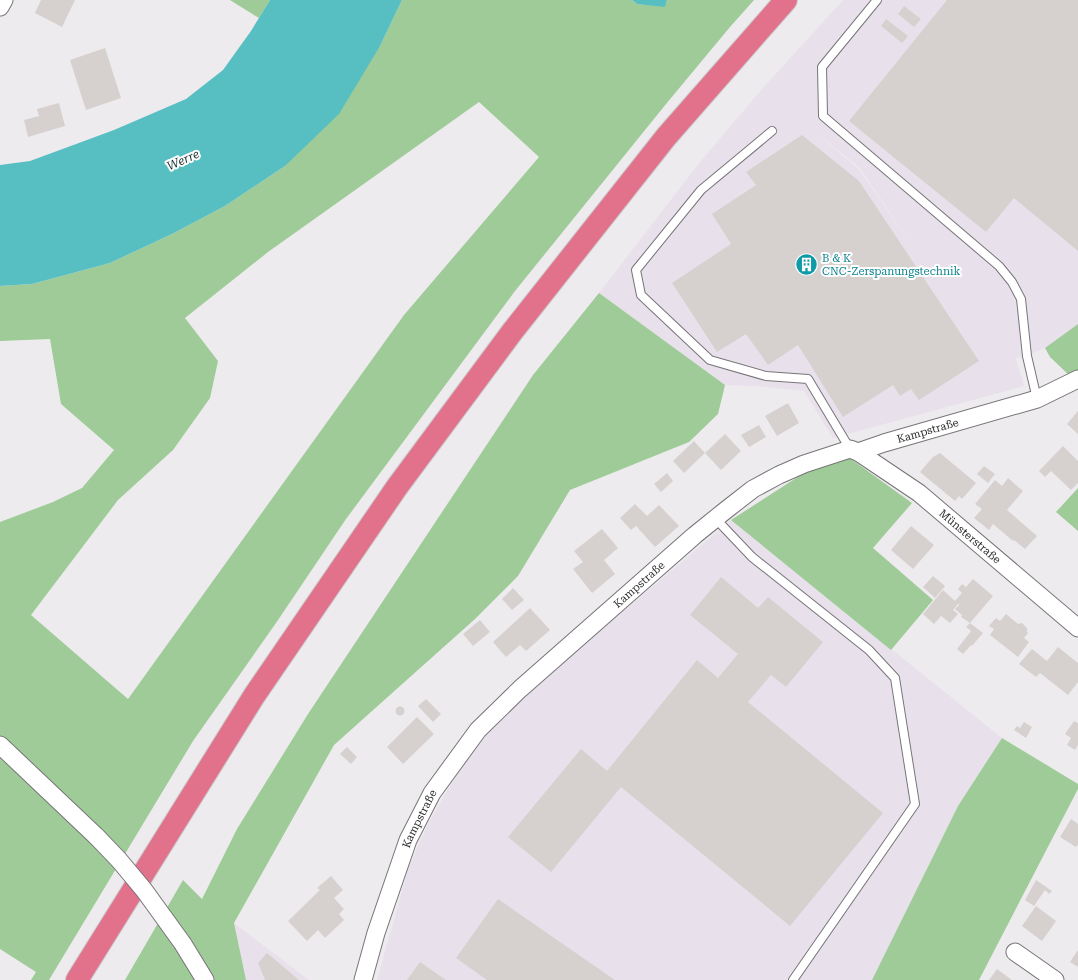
<svg xmlns="http://www.w3.org/2000/svg" width="1078" height="980" font-family="'Roboto Serif',serif">
<rect width="100%" height="100%" fill="#eeebef"/>
<!-- built -->
<path fill="#e8e0eb" fill-rule="evenodd" d="M843 0H1078V324L1045 348 1027 356 1016 358 1024 386 833 438 804 391 756 386 725 385 599 293 700 162 762 89ZM805 124 860 168 919 256 859 169Z
M731 520 1002 738 958 806 872 980H377L409 866 427 826 449 787 486 735 511 710 565 661Z
M234 923 309 980H246Z"/>
<!-- green -->
<path fill="#9ecb97" fill-rule="evenodd" d="M230 0H270L259 18Z
M402 0H632L637 4 665 6 667 0H754L730 27 666 104 515 291 346 519 276 623 193 741 49 980H31L36 972 0 949V522L53 502 82 488 114 450 61 404 50 339 0 341V286L32 284 110 263 172 234 225 206 285 166 380 46ZM479 102 539 157 404 315 128 699 31 615 118 500 173 450 210 398 218 361 185 318 268 252Z
M599 293 725 385 718 414 689 442 570 490 518 576 475 619 334 745 234 923 246 980H125L183 880 202 899 237 829 308 714 533 375Z
M1078 324V373L1070 376 1050 357 1045 348Z
M846 458 851 459 912 503 873 548 933 600 891 650 731 520 807 471Z
M1078 488V531L1056 512Z
M1002 738 1078 784V789L979 980H872L958 806Z"/>
<!-- water -->
<path fill="#57bfc2" d="M270 0H402L380 46 339 114 285 166 225 206 172 234 110 263 32 284 0 286V165L30 161 114 130 186 99 223 70 251 31Z
M632 0H667L665 7 637 4Z"/>
<!-- building -->
<path fill="#d6d1ce" d="M41 0H75L62 27 35 13Z
M947 0H1078V251L1014 198 986 232 849 121Z
M904 6 921 19 914 27 898 14Z
M886 19 908 36 902 43 881 26Z
M105 48 121 98 86 110 70 60Z
M59 103 65 126 28 137 24 120 39 116 37 109Z
M802 135 859 181 979 361 919 400 911 389 900 396 893 385 843 417 798 345 768 365 746 334 717 352 672 283 731 244 712 214 756 185 746 172Z
M788 403 799 423 777 436 765 416Z
M1078 411V434L1067 424Z
M759 425 766 437 749 447 741 435Z
M725 434 741 451 721 470 705 453Z
M694 441 705 453 684 473 673 461Z
M1063 446 1078 461V483L1071 490 1051 471 1045 477 1039 471Z
M940 453 976 483 962 499 959 496 955 501 920 472 933 457Z
M984 466 995 474 988 483 977 474Z
M667 473 673 481 661 492 654 484Z
M1008 478 1023 491 1007 510 1037 536 1025 549 1014 540 1013 541 993 524 989 530 974 518 982 509 975 504 995 480 1002 486Z
M635 504 647 516 659 505 679 526 655 547 636 526 631 530 620 518Z
M911 526 934 545 913 569 891 550Z
M602 529 618 548 604 560 615 574 592 593 573 569 583 562 574 551Z
M933 576 945 586 935 598 923 587Z
M721 577 758 608 768 597 823 642 786 687 771 675 748 702 883 813 790 926 621 787 551 872 508 837 581 749 607 771 697 660 718 678 738 654 690 615Z
M973 579 993 596 970 623 961 617 962 615 955 609 959 605V603L953 610 958 614 950 623 941 616 934 624 923 614 943 590 955 601 962 593 958 589 962 584 966 587Z
M513 588 524 600 512 610 502 599Z
M530 608 550 630 526 651 520 645 506 657 493 642Z
M1006 614 1018 624 1022 623 1027 628V632L1028 633 1024 638 1029 642 1018 657 990 635 994 629 989 626 996 618 1000 621Z
M480 620 490 632 473 646 463 634Z
M970 623 983 633 972 646 971 645 963 654 957 649 971 631 966 627Z
M1058 647 1078 663V682L1068 695 1040 673 1036 677 1019 664 1032 649 1047 661Z
M426 699 441 714 433 722 418 706Z
M395.5 711a4.5 4.5 0 1 1 9 0a4.5 4.5 0 1 1-9 0Z
M417 717 434 734 403 764 387 747Z
M1074 721 1078 723V745L1075 750 1067 745 1071 738 1065 734Z
M1024 722 1032 727 1026 738 1014 730 1017 726 1020 728Z
M347 747 357 757 351 764 340 754Z
M1071 819 1078 824V845L1076 847 1060 837Z
M331 876 343 890 334 898 344 909 339 914 344 920 325 938 318 930 307 941 288 921 320 890 317 888Z
M1036 880 1052 891 1049 894 1045 890 1034 906 1025 900Z
M498 899 615 980H487L456 958Z
M1036 906 1056 921 1042 941 1022 926Z
M1078 950V967L1070 962Z
M267 953 299 980H265L258 963Z
M420 962 446 980H407Z
M997 969 1012 980H989Z"/>
<g fill="none" stroke-linecap="round" stroke-linejoin="round">
<defs>
<path id="service" d="M877 0 822 67 823 116 999 266 1012 282 1021 299 1027 356 1037 399
M772 131 701 190 636 270 641 295 710 360 766 376 808 379 850 449
M715 518 752 557 869 650 895 678 915 804 793 980"/>
<g id="minor">
<path d="M0 7 4 0"/>
<path id="s1" d="M858 452 884 443 1037 399 1078 379"/>
<path d="M0 745 97 837"/>
<path d="M183 944 205 980"/>
<path d="M1015 952 1055 980"/>
<path id="s2" d="M363 980 376 933 408 840 432 793 478 730 520 689 695 535 726 510 753 489 779 475 804 464 850 449 858 452 919 493 1078 628"/>
</g>
<path id="trunk" d="M77 980 254 696 397 487 512 332 666 137 786 0"/>
</defs>
<!-- service casing -->
<use href="#service" stroke="#777478" stroke-width="10"/>
<!-- minor casing -->
<use href="#minor" stroke="#777478" stroke-width="19"/>
<!-- trunk casing -->
<use href="#trunk" stroke="#c9c9c9" stroke-width="24"/>
<!-- service -->
<use href="#service" stroke="#fff" stroke-width="8"/>
<!-- minor -->
<use href="#minor" stroke="#fff" stroke-width="17"/>
<!-- trunk -->
<use href="#trunk" stroke="#e2728b" stroke-width="22"/>
<defs>
<path id="minor-bridge" d="M97 837 119 860 144 890 183 944"/>
</defs>
<!-- minor-bridge casing -->
<use href="#minor-bridge" stroke="#777478" stroke-width="19" stroke-linecap="butt"/>
<!-- minor-bridge -->
<use href="#minor-bridge" stroke="#fff" stroke-width="17"/>
</g>
<!-- icons -->
<defs>
<symbol id="building-disc" viewBox="-11 -11 22 22"><circle r="9.5" fill="#0f9aa8" stroke="#fff"/><path d="M-4-6H4V6H1V3H-1V6H-4ZM-2.5-4.3h1.7v1.8h-1.7ZM.8-4.3h1.7v1.8H.8ZM-2.5-1h1.7V.8h-1.7ZM.8-1h1.7V.8H.8Z" fill="#fff"/></symbol>
</defs>
<g fill-rule="evenodd">
<use href="#building-disc" x="794" y="252" width="25" height="25"/>
</g>
<g text-anchor="middle" stroke-width="4" stroke-linejoin="round" paint-order="stroke">
<!-- culture labels -->
<g font-size="11" fill="#0d838f" stroke="#fff" text-anchor="start">
<text x="822" y="262">B &amp; K<tspan x="822" dy="13">CNC-Zerspanungstechnik</tspan></text>
</g>
<!-- street labels -->
<g font-size="11" fill="#302f30" stroke="#fff">
<text dy="4" stroke="none"><textPath href="#s1" startOffset="73">Kampstraße</textPath></text>
<text dy="4" stroke="none"><textPath href="#s2" startOffset="898">Münsterstraße</textPath></text>
<text dy="4" stroke="none"><textPath href="#s2" startOffset="495">Kampstraße</textPath></text>
<text dy="4" stroke="none"><textPath href="#s2" startOffset="171">Kampstraße</textPath></text>
</g>
<!-- water labels -->
<g font-size="12" font-style="italic" fill="#1a2e2e" stroke="#fff">
<text transform="translate(183 160) rotate(-24)" y="4">Werre</text>
</g>
</g>
</svg>
